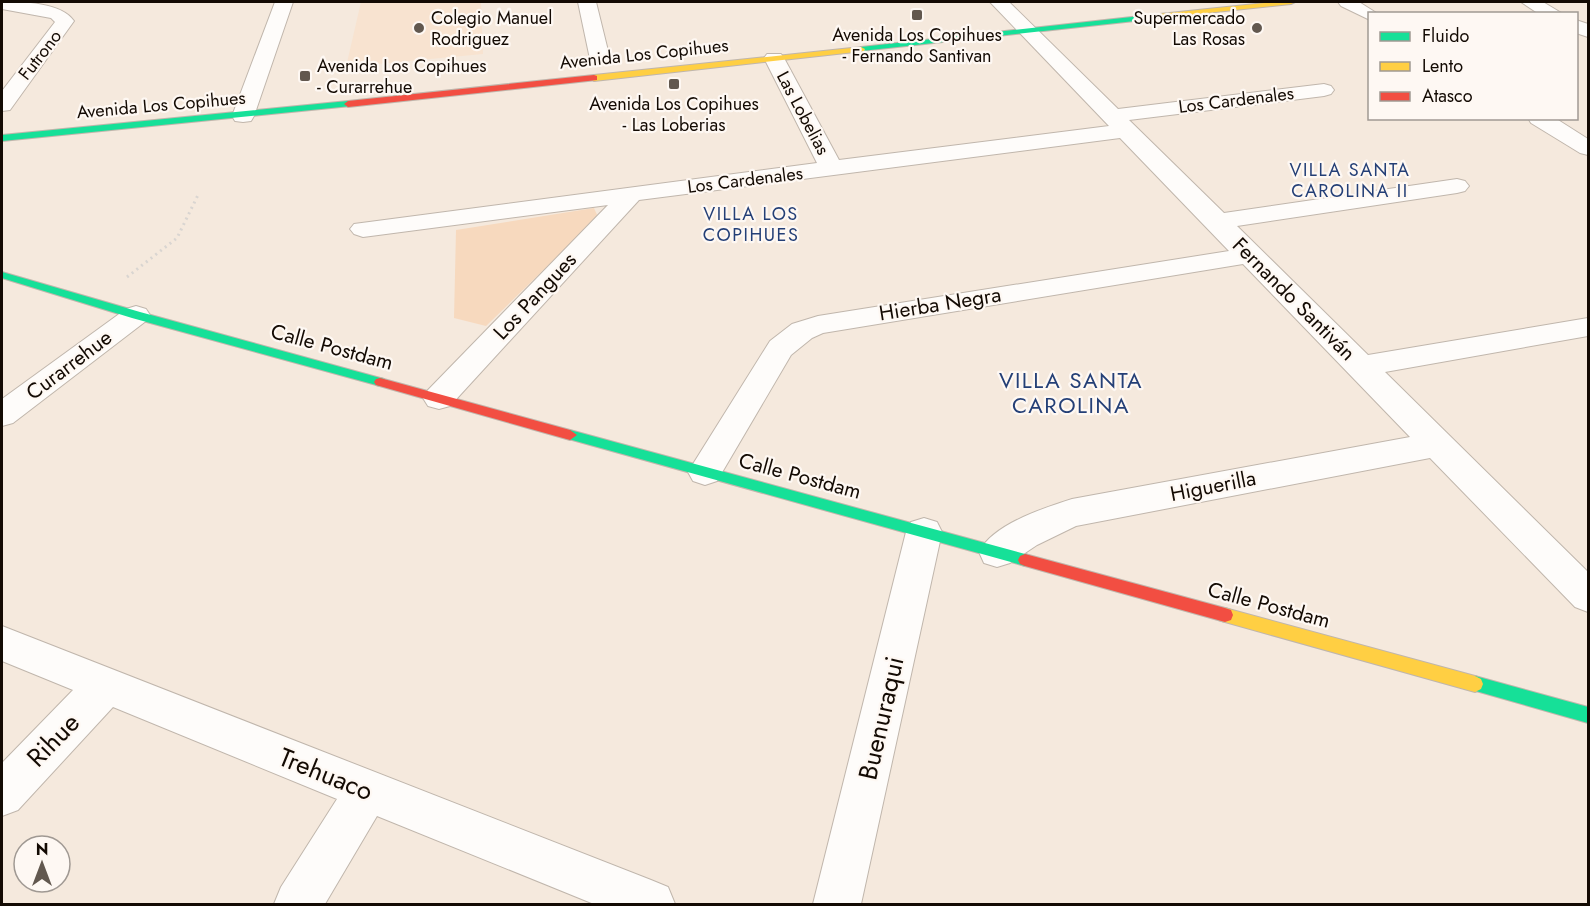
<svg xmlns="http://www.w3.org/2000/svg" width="1590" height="906" font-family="Jost,sans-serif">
<rect width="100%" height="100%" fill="#f5e9dd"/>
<!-- built -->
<path fill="#f8e3d0" d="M361 2H481L483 54 346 67Z"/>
<!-- green -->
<path fill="#f7d9be" d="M594 208 598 217 486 326 454 318 456 230Z"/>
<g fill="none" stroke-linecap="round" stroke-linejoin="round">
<defs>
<path id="street" d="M2 2C23 2 61 2 74 21L10 110 2 111V91L55 22 51 18 2 9Z
M275 2H293L254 116 251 121 243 122 235 121 232 116Z
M578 2H596L610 59 607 63H593L590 59Z
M990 2H1009L1118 109 1324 84 1331 86 1334 90 1331 94 1324 96 1129 120 1224 213 1457 179 1465 181 1469 186 1465 191 1457 193 1237 226 1368 355 1588 318V336L1385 372 1588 572V612L1575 607 1430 458 1076 526 1037 545 1010 563 997 567 984 563 979 552C993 524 1044 508 1072 499L1410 437 1243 264 823 333 812 338 791 355 717 481 705 485 693 481 688 472 770 341 792 324 818 316 1229 251 1120 138 639 200 450 406 439 409 428 406 423 398 428 390 608 205 363 237 354 234 350 229 354 224 817 163 764 58 767 54H781L784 58 839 160 1109 126Z
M1338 2H1359L1378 14H1370V20L1341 6Z
M1521 2H1543L1563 14H1539Z
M1576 20 1588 24V37L1576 33Z
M1528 118H1555L1588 139V155L1580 153 1531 123Z
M136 306 146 309 150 315 146 321 13 423 2 426V399L126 309Z
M924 518 937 522 942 532 861 904H813L906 532 911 522Z
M2 626 651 880 668 887 675 904H594L377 816 325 904H274L281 887 337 799 113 707 18 810 2 816V763L73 690 2 661Z"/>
<path id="fast" d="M1150 15H1153V19L861 51 857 49 861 47Z
M348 101 352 104 351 106 2 141V135Z
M2 272 140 312 384 379 386 382 380 386 132 318 2 278Z
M570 430 1025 554 1030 556 1032 560 1030 564 1025 566 565 438 563 435Z
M1475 676 1588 707V723L1469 689 1467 684 1469 679Z"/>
<path id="slow" d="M1275 2H1295L1291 4 1150 19 1146 17 1150 15Z
M861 47 865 49 864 51 594 81 590 78 594 75Z
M1225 608 1475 676 1481 679 1483 684 1481 689 1475 692 1225 622 1219 620 1217 615 1219 610Z"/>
<path id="jam" d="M594 75 597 76V80L348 107 344 104 348 101Z
M380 378 570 430 577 435 570 440 376 385 374 382 376 379Z
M1025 554 1225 608 1231 610 1233 615 1231 620 1225 622 1025 566 1020 564 1018 560 1020 556Z"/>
</defs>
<!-- street casing -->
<use href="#street" stroke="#c0b6ac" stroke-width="2"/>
<!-- fast casing -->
<use href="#fast" stroke="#c0b6ac" stroke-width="2"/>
<!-- slow casing -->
<use href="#slow" stroke="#c0b6ac" stroke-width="2"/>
<!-- jam casing -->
<use href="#jam" stroke="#c0b6ac" stroke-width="2"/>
<!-- path -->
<path stroke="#d9d5d1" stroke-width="3" stroke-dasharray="2 4" stroke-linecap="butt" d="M127 277 177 238 199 193"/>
<!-- street -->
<use href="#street" fill="#fefcfa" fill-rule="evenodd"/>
<!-- fast -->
<use href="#fast" fill="#16e098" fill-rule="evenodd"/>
<!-- slow -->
<use href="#slow" fill="#ffcf43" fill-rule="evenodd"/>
<!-- jam -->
<use href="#jam" fill="#f24e42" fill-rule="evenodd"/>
</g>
<!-- markers -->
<g fill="#62584f" stroke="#fef8f3" stroke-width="2">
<rect x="911" y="9" width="12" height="12" rx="3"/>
<circle cx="419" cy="28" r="6"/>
<circle cx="1257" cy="28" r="6"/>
<rect x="299" y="70" width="12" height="12" rx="3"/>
<rect x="668" y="78" width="12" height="12" rx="3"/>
</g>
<g text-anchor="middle" stroke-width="4.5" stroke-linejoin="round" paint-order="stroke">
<!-- far-poi labels -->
<g font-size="18" fill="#130a03" stroke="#fef8f3" text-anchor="start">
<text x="431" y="24">Colegio Manuel<tspan x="431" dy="21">Rodriguez</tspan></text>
<text x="1245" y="24" text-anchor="end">Supermercado<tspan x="1245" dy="21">Las Rosas</tspan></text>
<text x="917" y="41" text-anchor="middle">Avenida Los Copihues<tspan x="917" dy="21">- Fernando Santivan</tspan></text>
<text x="317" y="72">Avenida Los Copihues<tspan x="317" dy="21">- Curarrehue</tspan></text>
<text x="674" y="110" text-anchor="middle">Avenida Los Copihues<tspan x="674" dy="21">- Las Loberias</tspan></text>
</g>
<!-- far-street labels -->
<g font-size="18" fill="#130a03" stroke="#fef8f3">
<text transform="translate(644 54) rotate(-6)" y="6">Avenida Los Copihues</text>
<text transform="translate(40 55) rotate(-52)" y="6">Futrono</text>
<text transform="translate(1236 100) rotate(-7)" y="6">Los Cardenales</text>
<text transform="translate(161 105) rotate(-5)" y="6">Avenida Los Copihues</text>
<text transform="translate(803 113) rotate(62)" y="6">Las Lobelias</text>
<text transform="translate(745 180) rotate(-7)" y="6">Los Cardenales</text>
</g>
<!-- far-neighbourhood labels -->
<g font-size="18" letter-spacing="1.5" fill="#243f76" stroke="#fef8f3">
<text x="1350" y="176">VILLA SANTA<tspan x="1350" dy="21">CAROLINA II</tspan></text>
<text x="751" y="220">VILLA LOS<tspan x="751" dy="21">COPIHUES</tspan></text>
</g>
<!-- street labels -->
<g font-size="21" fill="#130a03" stroke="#fef8f3">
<text transform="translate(535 296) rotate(-47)" y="7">Los Pangues</text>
<text transform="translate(1294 299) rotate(45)" y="7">Fernando Santiván</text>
<text transform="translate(940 304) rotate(-9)" y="7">Hierba Negra</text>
<text transform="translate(332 347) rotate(15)" y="7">Calle Postdam</text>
<text transform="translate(69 365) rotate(-37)" y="7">Curarrehue</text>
<text transform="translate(800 476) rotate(15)" y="7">Calle Postdam</text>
<text transform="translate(1213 486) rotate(-11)" y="7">Higuerilla</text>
<text transform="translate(1269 605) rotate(15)" y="7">Calle Postdam</text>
</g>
<!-- neighbourhood labels -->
<g font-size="22" letter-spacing="1.5" fill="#243f76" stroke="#fef8f3">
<text x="1071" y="388">VILLA SANTA<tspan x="1071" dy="25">CAROLINA</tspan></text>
</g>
<!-- near-street labels -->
<g font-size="26" fill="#130a03" stroke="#fef8f3">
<text transform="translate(881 718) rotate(-77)" y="9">Buenuraqui</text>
<text transform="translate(53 740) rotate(-46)" y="9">Rihue</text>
<text transform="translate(326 774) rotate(22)" y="9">Trehuaco</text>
</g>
</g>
<!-- border -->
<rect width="1590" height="906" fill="none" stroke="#130a03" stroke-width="6"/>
<!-- legend -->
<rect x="1368" y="12" width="210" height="108" fill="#fef8f3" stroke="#a09993" stroke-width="1.5"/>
<rect x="1380" y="32" width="30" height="9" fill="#16e098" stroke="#a09993" stroke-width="1.5"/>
<text x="1422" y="42" font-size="18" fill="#130a03">Fluido</text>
<rect x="1380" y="62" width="30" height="9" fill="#ffcf43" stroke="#a09993" stroke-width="1.5"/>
<text x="1422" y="72" font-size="18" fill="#130a03">Lento</text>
<rect x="1380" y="92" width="30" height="9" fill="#f24e42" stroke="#a09993" stroke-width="1.5"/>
<text x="1422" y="102" font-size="18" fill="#130a03">Atasco</text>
<!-- north arrow -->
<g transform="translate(42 864)"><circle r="28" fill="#fef8f3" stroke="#a09993" stroke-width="1.5"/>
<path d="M0-4.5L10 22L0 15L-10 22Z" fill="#62584f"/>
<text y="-9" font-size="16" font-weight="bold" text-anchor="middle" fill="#130a03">N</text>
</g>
</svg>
